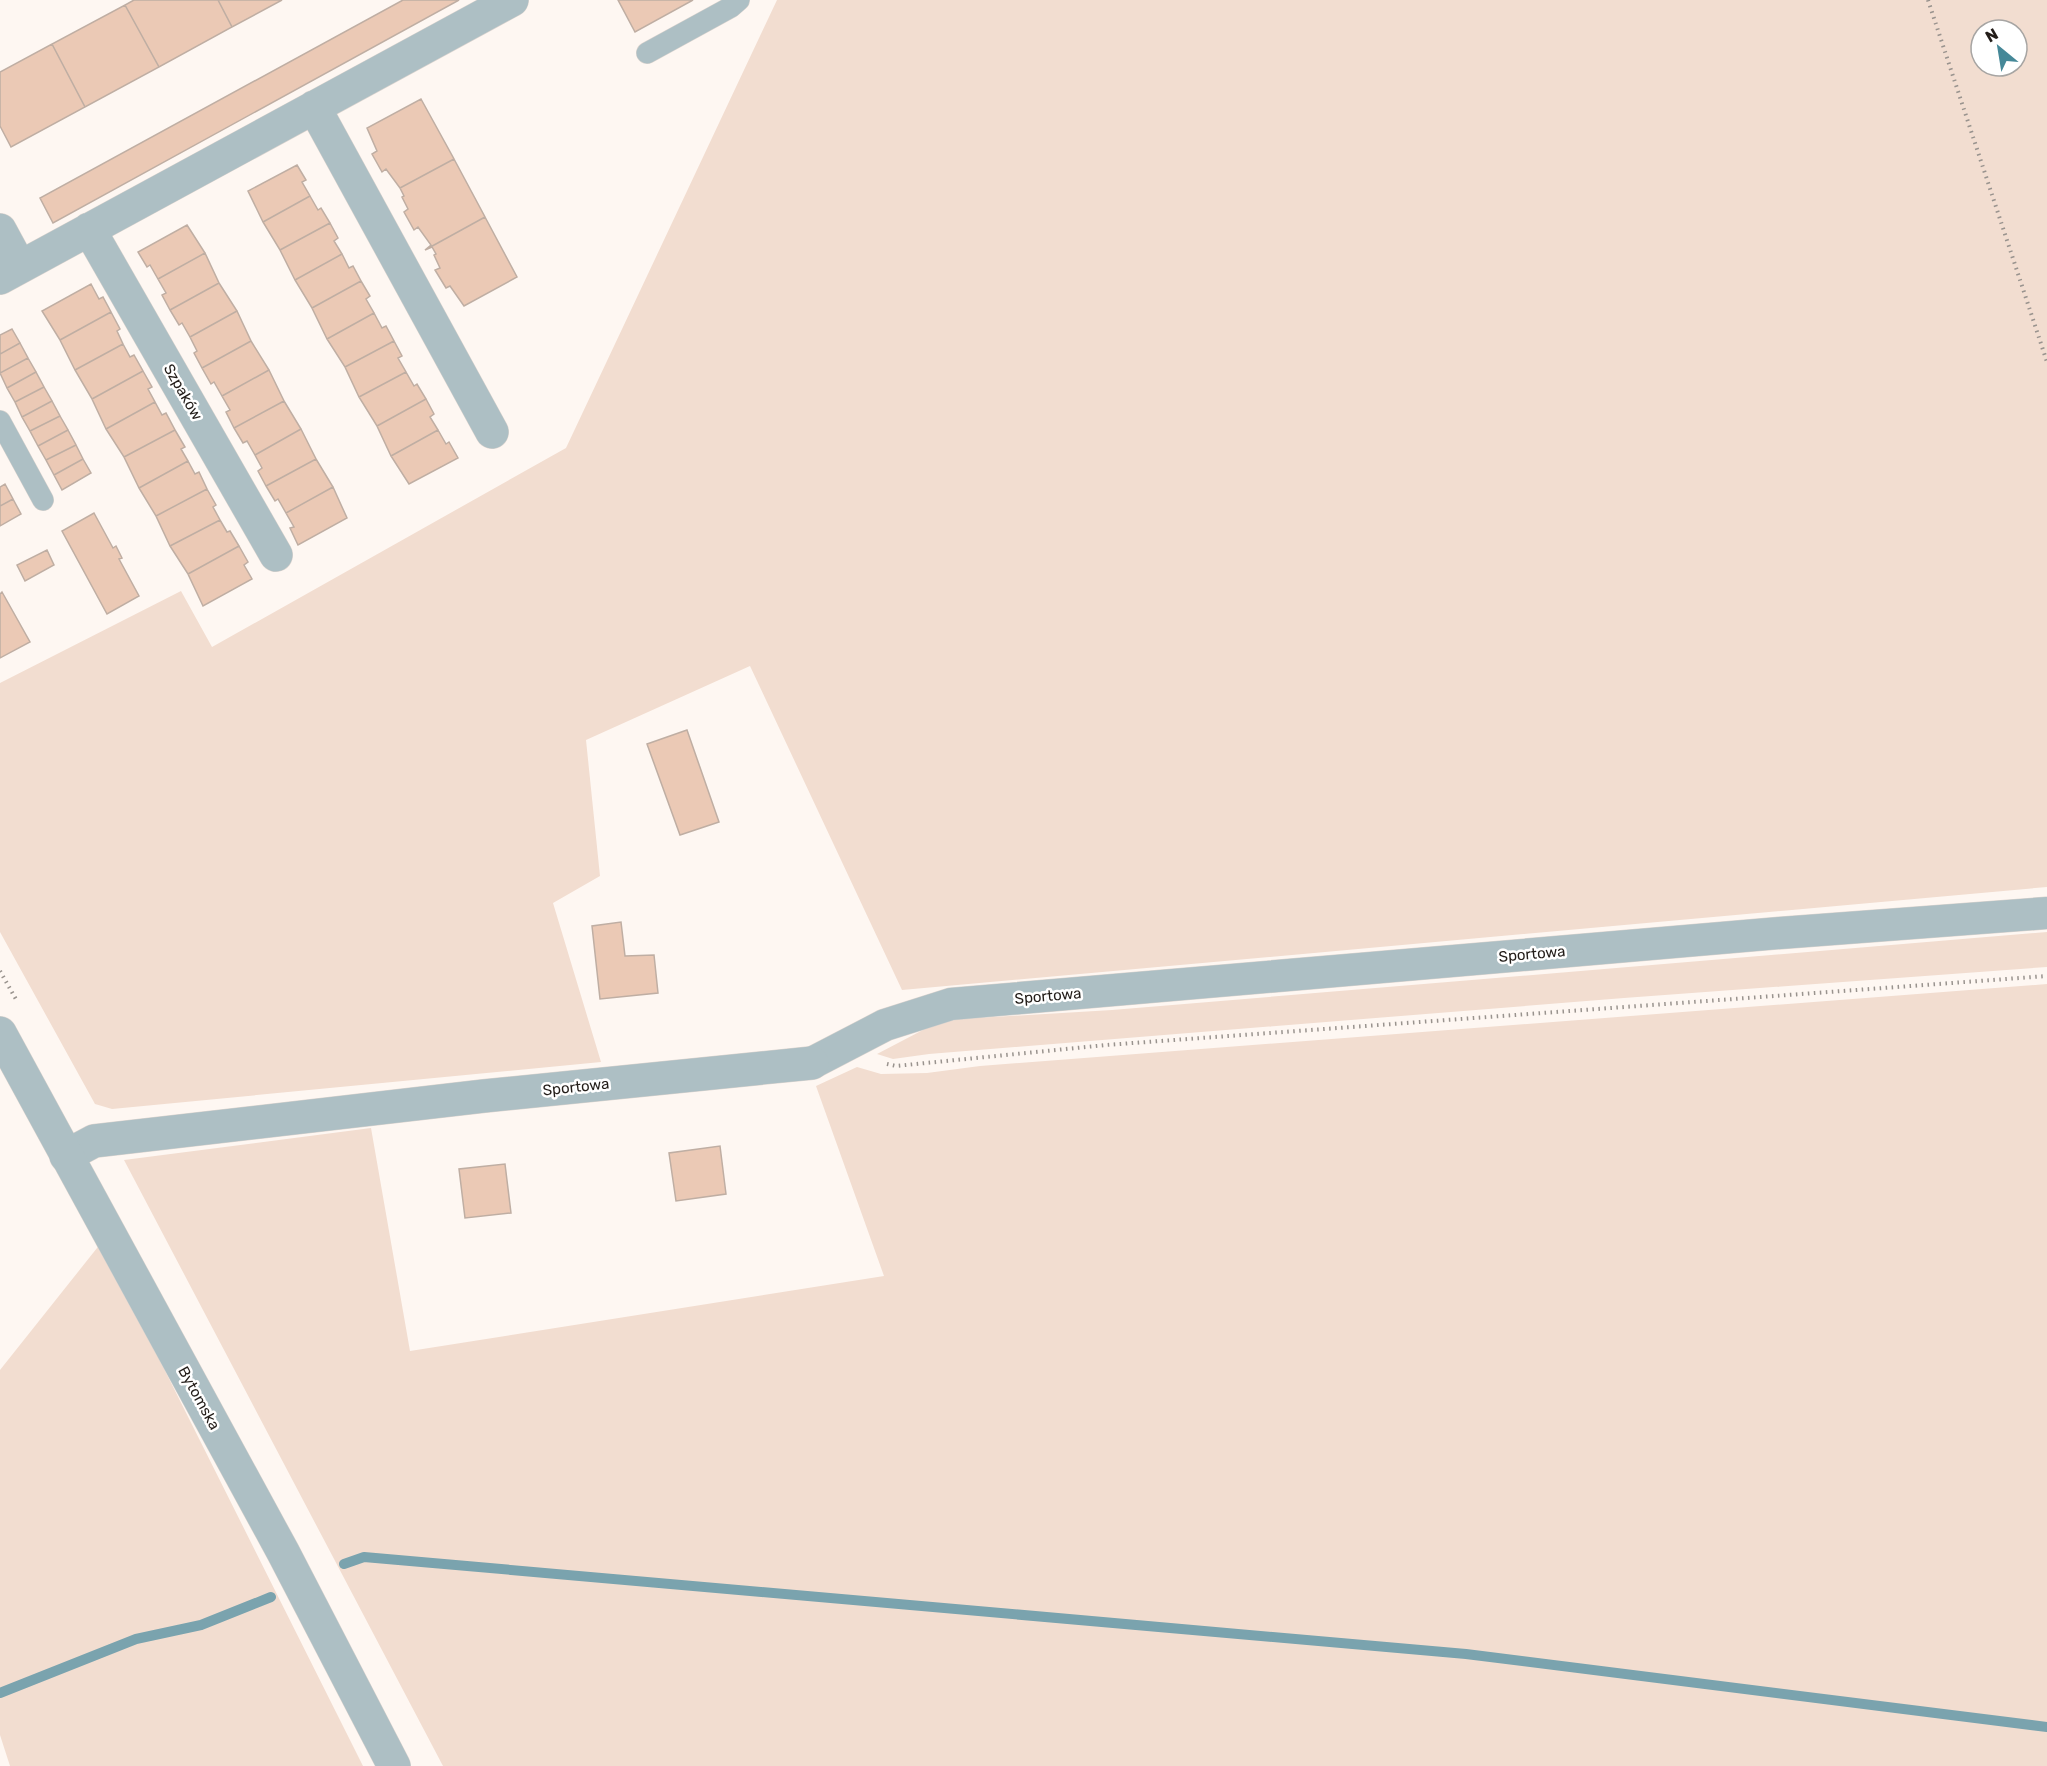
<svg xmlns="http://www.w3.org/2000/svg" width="2047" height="1766" font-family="Rubik,sans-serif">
<rect width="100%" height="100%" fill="#fef7f2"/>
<!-- green -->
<path fill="#f2ddd0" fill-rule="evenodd" d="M777 0H2047V887L902 990 750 666 586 740 600 876 553 903 601 1062 112 1109 95 1104 0 932V683L181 591 212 647 566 448ZM1981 30H2017V66H1981Z
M2047 932V967L1624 998 929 1054 893 1059 877 1054 942 1020 1112 1010Z
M2047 984V1766H443L124 1160 371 1128 410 1351 884 1276 816 1086 857 1067 881 1074 927 1073 980 1066Z
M101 1243 363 1766H10L0 1735V1370Z"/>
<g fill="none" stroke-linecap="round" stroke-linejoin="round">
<!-- stream -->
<path stroke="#7aa3ae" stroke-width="10" d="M344 1564 364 1557 1466 1654 2047 1727
M0 1693 136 1639 201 1625 271 1597"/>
</g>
<!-- building -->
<path fill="#ebc9b5" stroke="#bfaea3" stroke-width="1.5" d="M134 0H218L232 27 159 67 125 5Z
M218 0H282L232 27Z
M403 0H459L53 223 40 198Z
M618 0H693L635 32Z
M125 5 159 67 85 107 52 44Z
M52 44 85 107 11 147 0 126V72Z
M421 99 454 159 400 188 386 169 382 172 372 154 377 151 367 128Z
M454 159 485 217 425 250 431 245 418 227 414 230 404 212 408 209 402 197 404 196 400 188Z
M297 165 306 180 302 182 310 196 263 222 248 191Z
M310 196 318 210 321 208 330 223 280 250 263 222Z
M485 217 517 277 464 306 450 286 446 288 435 270 440 268 434 255 436 254 432 247 425 250Z
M330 223 338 238 334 241 342 254 295 280 280 250Z
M187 225 205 253 158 279 150 265 147 267 138 252Z
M205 253 219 283 170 310 162 295 166 293 158 279Z
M342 254 349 268 353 266 361 281 312 308 295 280Z
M361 281 370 296 366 299 374 313 327 339 312 308Z
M219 283 237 311 190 337 182 323 179 325 170 310Z
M91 284 99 299 103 297 111 312 60 340 42 311Z
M237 311 251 341 202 368 194 353 197 351 190 337Z
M111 312 120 329 117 331 123 344 75 370 60 340Z
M374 313 382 328 386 326 394 341 345 367 327 339Z
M12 329 20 343 0 354V335Z
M251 341 269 370 222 396 214 382 211 384 202 368Z
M394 341 402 356 398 358 406 372 359 397 345 367Z
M20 343 28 358 0 373V354Z
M123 344 130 357 134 355 143 371 92 399 75 370Z
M28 358 36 372 7 388 0 373Z
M269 370 284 401 234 428 226 412 230 410 222 396Z
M143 371 152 387 148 389 155 402 106 429 92 399Z
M36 372 44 387 15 402 7 388Z
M406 372 414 386 417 384 426 399 377 426 359 397Z
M44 387 52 401 22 417 15 402Z
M426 399 434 414 430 417 438 430 391 456 377 426Z
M52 401 60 416 30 431 22 417Z
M284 401 301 429 255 455 247 441 243 443 234 428Z
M155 402 162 415 166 413 175 430 124 457 106 429Z
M60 416 68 430 38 446 30 431Z
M301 429 316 459 266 486 258 471 262 468 255 455Z
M68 430 76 445 46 460 38 446Z
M175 430 185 447 181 449 188 461 139 488 124 457Z
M438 430 446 444 449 442 458 458 409 484 391 456Z
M76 445 83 459 54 475 46 460Z
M83 459 91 473 62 490 54 475Z
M316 459 333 487 286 513 278 499 275 501 266 486Z
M188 461 195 474 199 472 207 489 156 516 139 488Z
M5 484 13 499 0 506V487Z
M333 487 347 518 298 545 290 528 294 527 286 513Z
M207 489 216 505 213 507 220 520 170 546 156 516Z
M13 499 21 514 0 526V506Z
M94 513 113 548 116 546 122 558 119 559 139 596 107 614 62 531Z
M220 520 227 532 230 531 239 546 188 574 170 546Z
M239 546 248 562 244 565 252 579 203 606 188 574Z
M47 550 54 565 25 581 17 565Z
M2 592 30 642 0 658V594Z
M687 730 719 822 680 835 647 744Z
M621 922 625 956 654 955 658 993 600 999 592 926Z
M720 1146 726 1194 676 1201 669 1153Z
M505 1164 511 1213 465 1218 459 1169Z"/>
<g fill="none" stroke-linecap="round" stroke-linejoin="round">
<defs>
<path id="service" d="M647 53 731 7 739 0
M0 421 43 500"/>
<path id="pedestrian" d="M812 1063 885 1025 951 1004 1780 933 2047 913"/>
<path id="minor" d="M314 107 492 432
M89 229 276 555
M0 230 20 267
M0 278 512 0
M66 1156 94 1141 484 1096 812 1063"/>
<path id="tertiary" d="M0 1033 283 1552 394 1766"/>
</defs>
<!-- service casing -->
<use href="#service" stroke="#dbd4cf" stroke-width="22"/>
<!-- pedestrian casing -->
<use href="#pedestrian" stroke="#dbd4cf" stroke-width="33"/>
<!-- minor casing -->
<use href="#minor" stroke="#dbd4cf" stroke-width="34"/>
<!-- tertiary casing -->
<use href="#tertiary" stroke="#dbd4cf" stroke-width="34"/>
<!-- path -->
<path stroke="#99938e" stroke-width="4" stroke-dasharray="1.5 4.5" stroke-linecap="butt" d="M1928 0 2047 362
M0 971 17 1001
M887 1064 896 1066 1106 1045 2047 976"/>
<!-- service -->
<use href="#service" stroke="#adbfc4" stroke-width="21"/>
<!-- pedestrian -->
<use href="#pedestrian" stroke="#adbfc4" stroke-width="32"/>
<!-- minor -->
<use href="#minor" stroke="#adbfc4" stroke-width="33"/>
<!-- tertiary -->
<use href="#tertiary" stroke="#adbfc4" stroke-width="33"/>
</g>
<g text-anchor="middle" stroke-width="5" stroke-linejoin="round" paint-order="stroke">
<!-- street labels -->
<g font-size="15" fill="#231d19" stroke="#fff">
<text transform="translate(183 392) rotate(60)" y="5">Szpaków</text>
<text transform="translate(1532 954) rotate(-5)" y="5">Sportowa</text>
<text transform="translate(1048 996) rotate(-5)" y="5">Sportowa</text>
<text transform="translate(576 1087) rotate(-6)" y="5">Sportowa</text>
<text transform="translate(199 1398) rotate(61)" y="5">Bytomska</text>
</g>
</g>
<!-- north arrow -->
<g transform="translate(1999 48) rotate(330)"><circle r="28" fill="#ffffff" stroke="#a7a5a3" stroke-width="1.5"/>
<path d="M0-4.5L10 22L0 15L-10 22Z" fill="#458898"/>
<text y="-9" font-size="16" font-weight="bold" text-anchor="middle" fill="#231d19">N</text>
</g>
</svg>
